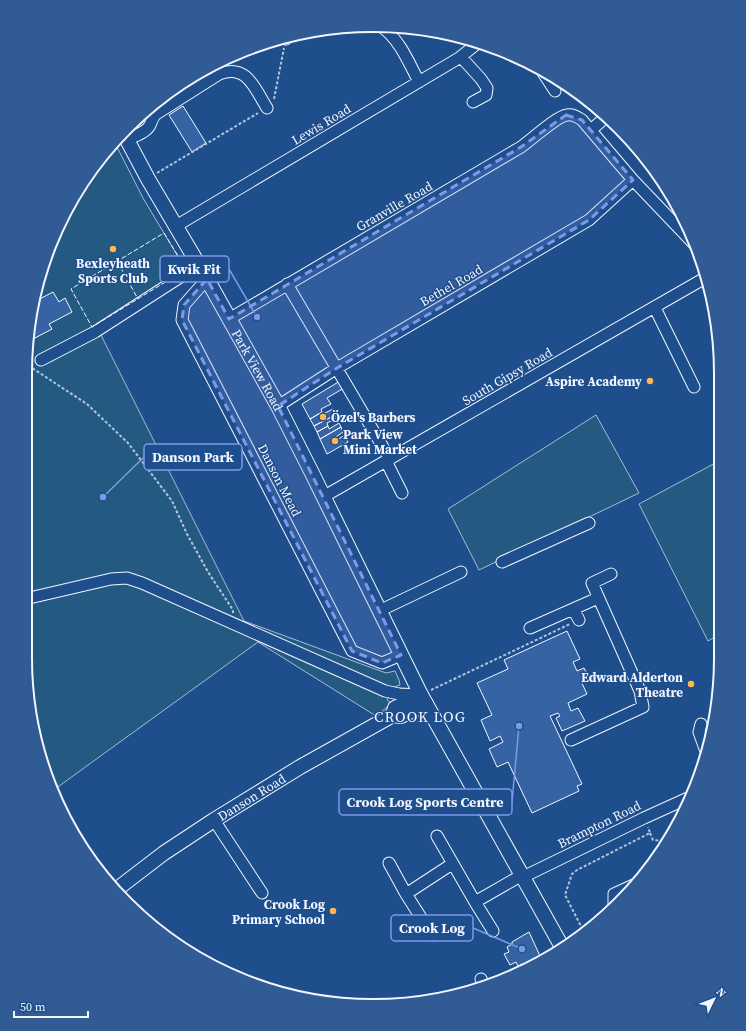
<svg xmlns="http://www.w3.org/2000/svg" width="746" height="1031" font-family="'Source Serif 4',serif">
<rect width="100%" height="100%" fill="#1f4e8c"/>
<!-- green -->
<path fill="#245a82" stroke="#a8bbd7" d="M116 145 143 198 189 275 101 335 244 621 386 673 395 671 399 680 400 685 394 687 387 700 392 703 376 716 258 642 55 789 37 748 25 658V373L37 283 84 180Z
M596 415 639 493 479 570 448 509Z
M719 461 720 634 708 641 639 504Z"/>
<!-- building -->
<path fill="#3563a3" stroke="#f2f6ff" d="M183 106 206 143 192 152 169 115Z
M53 292 59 302 65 298 72 312 49 324 52 329 33 339 30 333 34 302Z
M340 381 344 388 327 398 331 404 321 409 322 412 310 419 302 404Z
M333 409 335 415 314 426 310 419 322 412 323 414Z
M335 415 337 418 327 423 328 426 317 432 314 426Z
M339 423 341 427 320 439 317 432 328 426 329 429Z
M341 427 343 432 336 437 337 440 345 435 348 442 327 454 320 439Z
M567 631 580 659 573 662 577 671 584 668 589 678 581 681 587 694 568 703 571 711 578 708 585 721 562 731 556 718 560 716 558 713 550 716 582 784 577 786 579 791 532 813 508 762 497 767 489 749 503 742 500 736 490 741 481 720 492 715 477 683 508 669 504 660Z
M529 932 540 956H539L541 960 524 969 522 964 518 966 516 962 510 965 504 954 509 952 507 947 512 944V942Z"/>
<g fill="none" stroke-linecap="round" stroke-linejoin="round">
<defs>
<path id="minor" d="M382 27C400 40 409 63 419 82
M286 39 287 36
M461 57 481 79 487 88 486 95 473 102
M540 68 555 91
M591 130 607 116
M127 140C134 136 146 133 150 125 152 121 152 118 156 114L219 74C247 63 255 89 267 108
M176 226 459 58 479 42
M207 279 184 305 182 320 352 651 382 663 401 655
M287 284 390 459
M655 308 694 387
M229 319 521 147C531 140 557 116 567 115 573 114 577 117 582 120L633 180 696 246
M41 360 95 332 199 265
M278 406 337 368 589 220 633 180
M386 461 402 493
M323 497 705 278
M502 562 589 523
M25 599 111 579 127 578 142 583 385 691 399 694 421 695
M573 609 579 620
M379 611 461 572
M530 628 598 598
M701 724 699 732 707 754
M571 740 643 707 640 691 592 583 611 574
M214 820 262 893
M437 836 475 902 522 875
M389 863 406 894
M523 877 644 818 688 798
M475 902 493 931
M614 906V894L638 883
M444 927 432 935 406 894 452 864
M481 979 484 985"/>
<g id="major">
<path id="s1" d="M125 136 148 179 207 279 278 406 312 473 421 695 562 947"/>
<path d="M393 715 395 708 421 695"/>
<path id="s2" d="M117 889 164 853 214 820 300 767 393 715 401 716 426 704"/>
</g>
</defs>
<!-- minor casing -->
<use href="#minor" stroke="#f2f6ff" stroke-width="13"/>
<!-- major casing -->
<use href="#major" stroke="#f2f6ff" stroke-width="16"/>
<!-- path -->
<path stroke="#b3c4dc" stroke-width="2" stroke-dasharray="3 2" stroke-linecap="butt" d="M274 99 284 48
M157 173 258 113
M27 360 32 368 87 404 128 443 172 501 187 534 208 572 233 610V613
M431 690 570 624
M650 833 653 840 662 841 666 844
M585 934 565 895 572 874 577 870 650 833 648 827"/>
<!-- minor -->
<use href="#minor" stroke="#1f4e8c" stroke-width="11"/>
<!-- major -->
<use href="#major" stroke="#1f4e8c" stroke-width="14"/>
<!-- fence -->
<path stroke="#f2f6ff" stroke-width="1" stroke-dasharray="5 2" stroke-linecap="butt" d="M164 233 183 264V268L180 273 92 327 71 289Z
M117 261 138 299"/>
</g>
<!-- marked area -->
<path fill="#7d9aea" fill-opacity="0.2" stroke="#7d9aea" stroke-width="3" stroke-dasharray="8 5" stroke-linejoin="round" d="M566 115 582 120 633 180 589 220 337 368 278 406 401 655 382 663 352 651 182 320 184 305 207 279 229 319 521 147Z"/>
<!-- markers -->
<g fill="#ffb74d" stroke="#1f4e8c" stroke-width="1.5">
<circle cx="113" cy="249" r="4"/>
<circle cx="650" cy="381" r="4"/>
<circle cx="323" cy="417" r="4"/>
<circle cx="335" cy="441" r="4"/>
<circle cx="691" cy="684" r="4"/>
<circle cx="333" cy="911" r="4"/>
</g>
<g text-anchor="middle" stroke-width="3" stroke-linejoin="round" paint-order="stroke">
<!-- street labels -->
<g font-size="13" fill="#f2f6ff" stroke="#1f4e8c">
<text transform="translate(321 124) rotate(-31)" y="5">Lewis Road</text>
<text transform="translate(394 206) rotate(-30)" y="5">Granville Road</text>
<text transform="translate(451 285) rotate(-30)" y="5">Bethel Road</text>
<text dy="5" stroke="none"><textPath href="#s1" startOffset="269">Park View Road</textPath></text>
<text transform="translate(507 376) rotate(-30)" y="5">South Gipsy Road</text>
<text transform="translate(280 480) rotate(63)" y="5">Danson Mead</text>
<text dy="5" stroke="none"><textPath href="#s2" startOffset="163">Danson Road</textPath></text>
<text transform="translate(599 824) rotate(-26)" y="5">Brampton Road</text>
</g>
<!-- poi labels -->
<g font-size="13" font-weight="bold" fill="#f2f6ff" stroke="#1f4e8c" text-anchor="end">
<text x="113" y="268" text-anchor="middle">Bexleyheath<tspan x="113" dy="15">Sports Club</tspan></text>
<text x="642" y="386">Aspire Academy</text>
<text x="331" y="422" text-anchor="start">Özel's Barbers</text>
<text x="343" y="439" text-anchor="start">Park View<tspan x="343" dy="15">Mini Market</tspan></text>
<text x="683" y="682">Edward Alderton<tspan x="683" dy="15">Theatre</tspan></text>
<text x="325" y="909">Crook Log<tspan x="325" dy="15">Primary School</tspan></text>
</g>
<!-- quarter labels -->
<g font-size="15" letter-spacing="1" fill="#f2f6ff" stroke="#1f4e8c">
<text x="420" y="722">CROOK LOG</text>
</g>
</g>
<!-- crop -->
<path d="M0 0H746V1031H0ZM373 32H373A341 341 0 0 1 714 373V658A341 341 0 0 1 373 999H373A341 341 0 0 1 32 658V373A341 341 0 0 1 373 32Z" fill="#305b95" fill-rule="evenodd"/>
<path fill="none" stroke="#f2f6ff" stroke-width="2" d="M373 32H373A341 341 0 0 1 714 373V658A341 341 0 0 1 373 999H373A341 341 0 0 1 32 658V373A341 341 0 0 1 373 32Z"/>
<!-- callouts -->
<path fill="none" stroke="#7d9aea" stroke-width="1.5" d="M257 317L229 269M103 497L144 457M519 726L512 802M522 949L473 928"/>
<g fill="#7d9aea" stroke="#1f4e8c" stroke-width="1.5">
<circle cx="257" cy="317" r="4"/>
<circle cx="103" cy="497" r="4"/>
<circle cx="519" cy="726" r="4"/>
<circle cx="522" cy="949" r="4"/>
</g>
<g fill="#1f4e8c" stroke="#7d9aea" stroke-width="1.5">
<rect x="160" y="256" width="69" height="26" rx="4"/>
<rect x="144" y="444" width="98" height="26" rx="4"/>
<rect x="339" y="789" width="173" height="26" rx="4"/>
<rect x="391" y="915" width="82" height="26" rx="4"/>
</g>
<g font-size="14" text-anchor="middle" font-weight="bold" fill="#f2f6ff">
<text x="194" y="274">Kwik Fit</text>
<text x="193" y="462">Danson Park</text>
<text x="425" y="807">Crook Log Sports Centre</text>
<text x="432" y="933">Crook Log</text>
</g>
<!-- north arrow -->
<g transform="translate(714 999) rotate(47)" stroke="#1f4e8c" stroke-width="3" paint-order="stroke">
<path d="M0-3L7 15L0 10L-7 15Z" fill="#f2f6ff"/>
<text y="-6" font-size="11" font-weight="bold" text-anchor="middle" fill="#f2f6ff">N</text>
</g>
<!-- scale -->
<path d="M14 1011v6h74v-6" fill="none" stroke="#f2f6ff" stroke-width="2"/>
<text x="20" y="1011" font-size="12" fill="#f2f6ff" stroke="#1f4e8c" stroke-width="3" paint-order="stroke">50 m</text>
</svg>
